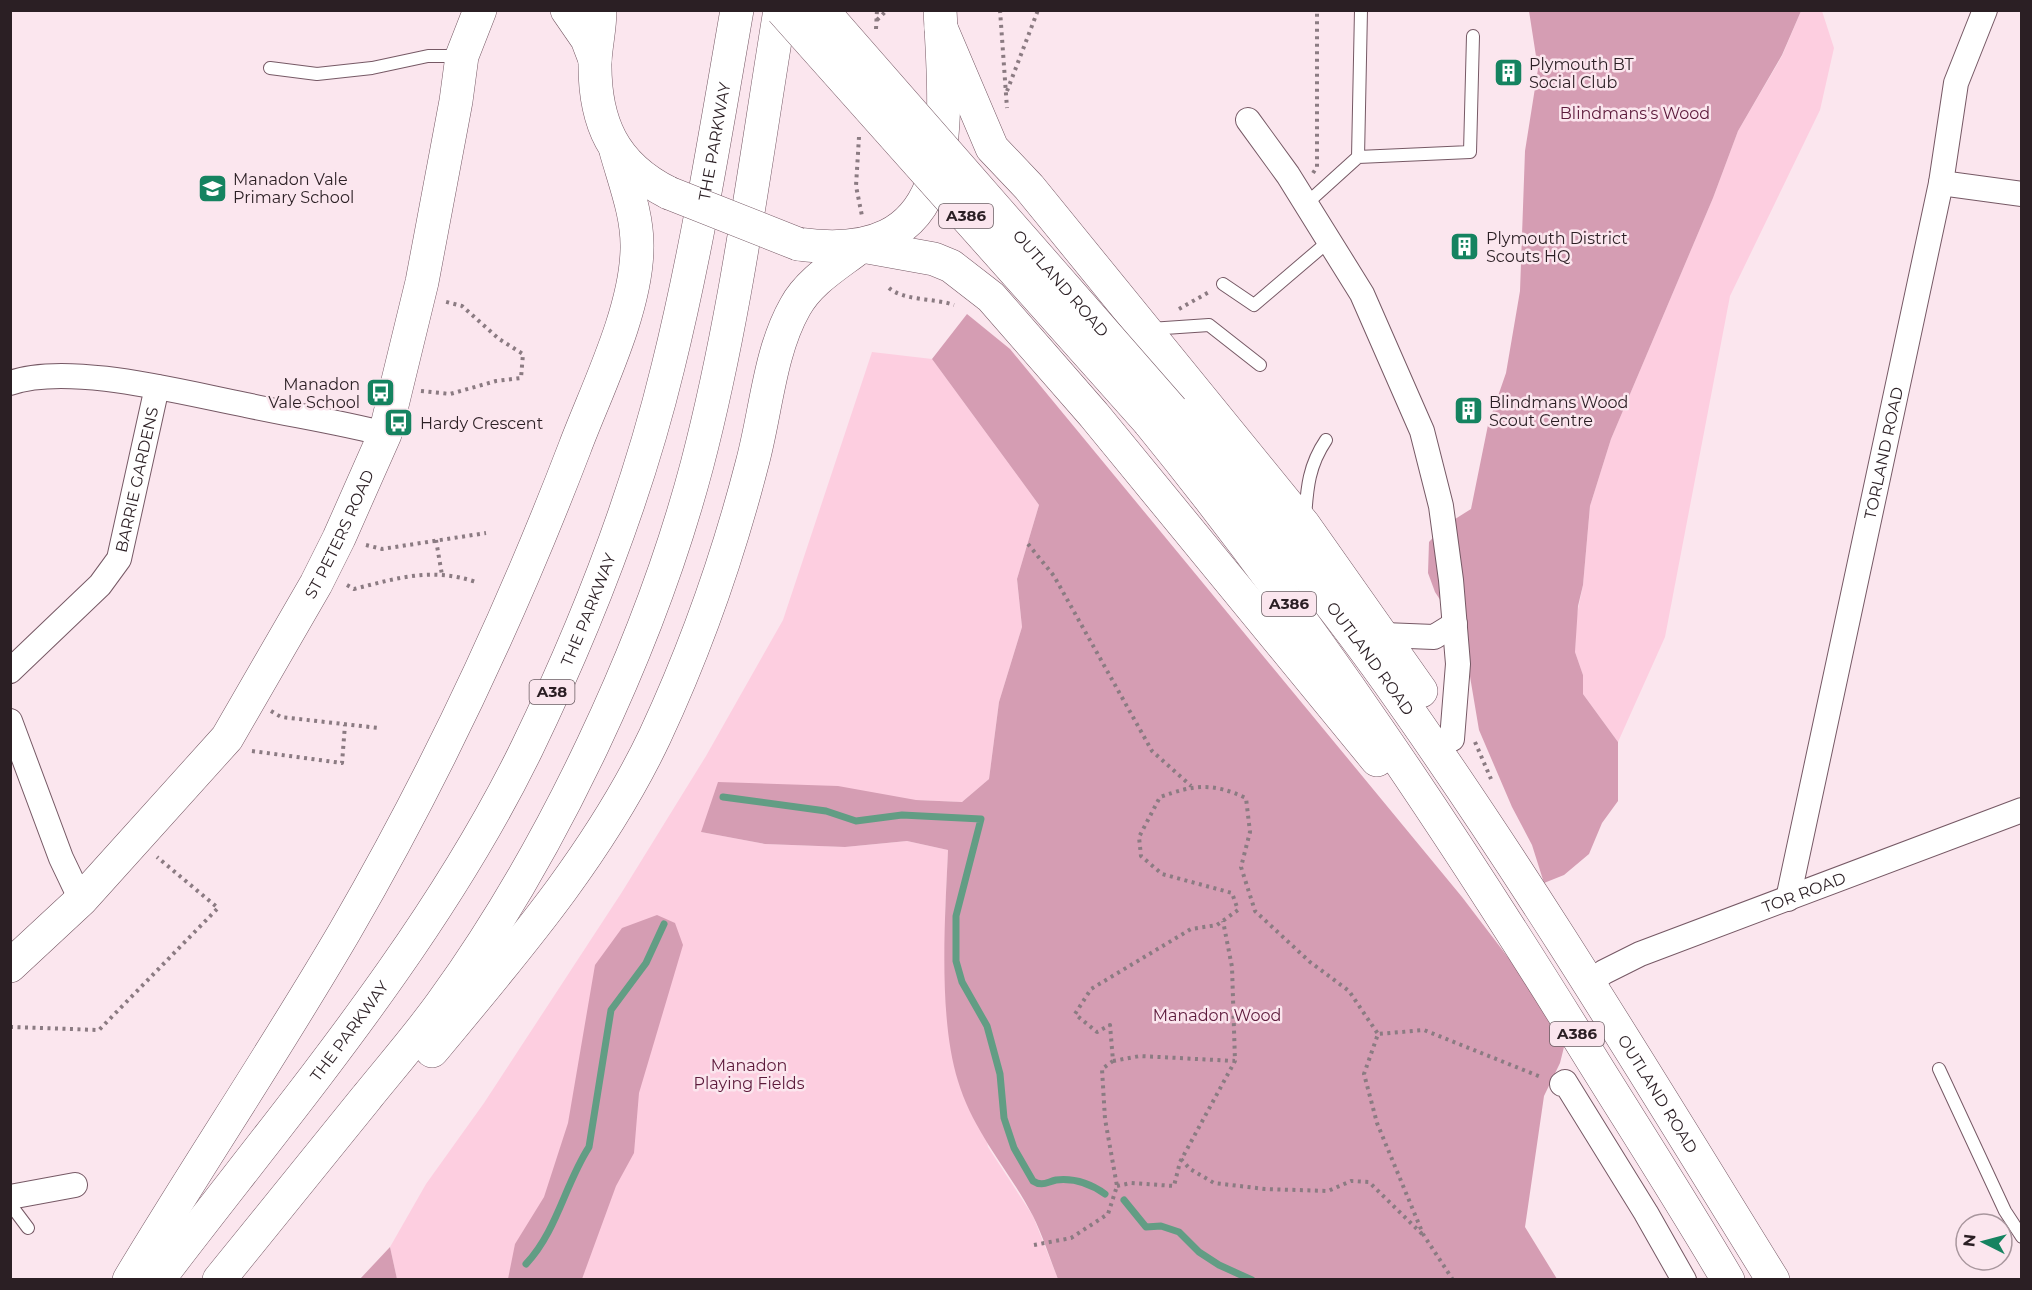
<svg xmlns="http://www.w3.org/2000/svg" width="2032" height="1290" font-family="Montserrat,sans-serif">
<rect width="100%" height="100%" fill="#fbe6ee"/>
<!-- green -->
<path fill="#fdcee0" d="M1801 11H1822L1834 48 1820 110 1730 296 1665 637 1618 742 1583 694V675L1575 652 1576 619 1583 585 1590 506 1611 439 1713 198 1738 131 1782 56Z
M872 352 932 359 1039 505 1017 579 1022 627 999 702 989 779 962 802 916 800 701 832 765 844 845 847 907 841 948 850 945 917 988 1147 1033 1216 1058 1279H397L390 1247 426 1184 484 1103 622 892 706 756 783 620Z"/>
<!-- forest -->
<path fill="#d59db3" d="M1529 11H1801L1782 55 1738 131 1713 198 1611 439 1590 506 1583 585 1578 606 1575 652 1583 675V694L1618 742V801L1602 823 1589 854 1564 875 1544 883 1532 845 1512 807 1479 730 1463 635 1435 592 1428 573 1429 542 1444 526 1471 509 1488 425 1506 373 1520 291 1525 151 1538 69Z
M967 314 1010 349 1462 897 1523 977 1565 1043 1560 1063 1544 1096 1525 1227 1557 1279H1058C1050 1259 1043 1236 1033 1216 1009 1170 973 1132 958 1081 938 1017 945 918 948 850L907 841 845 847 765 844 701 832 718 782 838 786 916 800 962 802 989 779 999 702 1022 627 1017 579 1039 505 932 359Z
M657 915 675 923 683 945 639 1093 634 1153 616 1186 582 1279H508L515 1244 544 1197 568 1123 595 965 622 928Z
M390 1247 397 1279H360Z"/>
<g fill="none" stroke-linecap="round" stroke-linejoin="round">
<!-- stream -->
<path stroke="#629d84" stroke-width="7" d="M723 797 826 811 856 821 902 815 981 819 956 916V961L962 982 987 1026 1000 1074 1004 1118 1014 1148 1033 1181C1042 1187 1047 1182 1056 1180 1074 1178 1091 1184 1105 1194
M1124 1200 1146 1227 1161 1226 1179 1232 1199 1252 1219 1265 1252 1280
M526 1264C557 1231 565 1184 589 1147L611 1010 646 963 664 924"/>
<defs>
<path id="lane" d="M270 68 317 74 372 68 428 56H460
M1358 157 1470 152 1473 36
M1306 204 1358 157 1361 10
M1223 284 1254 305 1329 241
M1150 329 1209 325 1260 365
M1305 518C1307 487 1309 465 1326 440
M1939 1069 2005 1211 2022 1237
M10 1204 28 1228"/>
<g id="street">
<path d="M1248 120 1288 175 1362 294 1422 431 1441 506 1451 580 1458 664 1452 739"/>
<path d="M1941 183 2022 194"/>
<path d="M10 383C69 362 184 393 246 405 292 415 339 422 385 434"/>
<path d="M1384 635 1434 637 1455 624"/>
<path id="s1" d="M10 671 100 585 119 559 157 387"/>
<path d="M10 721 61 858 81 900"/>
<path id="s2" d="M1788 899 1941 183 1956 83 1985 10"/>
<path id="s3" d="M1589 983 1604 972 1640 954 2022 810"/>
<path d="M1562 1084 1565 1082 1646 1213 1684 1280"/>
<path d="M10 1197 75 1185"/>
</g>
<g id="secondary">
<path d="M567 10 587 39 595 60"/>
<path id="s4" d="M10 966 81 900 227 738 316 584 339 538 385 434 422 282 456 101 462 56 480 10"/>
</g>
<g id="primary">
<path d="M941 28 992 148 1029 187 1304 525 1421 691"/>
<path d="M862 246 934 259 951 266 991 297 1094 415 1377 760"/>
<path id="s5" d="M1172 410C1246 498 1320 586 1387 680 1525 874 1648 1078 1773 1280"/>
<path d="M1149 422C1312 622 1455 838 1591 1058 1637 1132 1684 1205 1728 1280"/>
</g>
<g id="highway">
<path d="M600 10C600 28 596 44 595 61 594 122 613 165 669 193"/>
<path d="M798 244C964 268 946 124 940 10"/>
<path d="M432 1051C515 951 599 854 655 736 696 648 728 557 752 464 766 413 769 353 795 307 809 281 837 265 860 247"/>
<path d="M129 1280C200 1162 276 1049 345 931 435 776 511 614 575 447 597 389 636 311 637 249 638 216 625 183 616 151"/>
<path id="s6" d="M158 1280C288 1109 433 941 527 748 586 626 636 499 668 367 697 250 716 130 737 10"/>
<path d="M219 1280C269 1219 318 1158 367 1097 392 1066 419 1035 442 1003 552 851 649 646 697 465 736 316 755 162 780 10"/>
</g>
</defs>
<!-- lane casing -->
<use href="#lane" stroke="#765965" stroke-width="14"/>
<!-- street casing -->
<use href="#street" stroke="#765965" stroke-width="26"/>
<!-- secondary casing -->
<use href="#secondary" stroke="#765965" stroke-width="34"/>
<!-- primary casing -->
<use href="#primary" stroke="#765965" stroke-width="34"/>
<!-- highway casing -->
<use href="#highway" stroke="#765965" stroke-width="34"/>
<!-- path -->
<path stroke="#8b7b82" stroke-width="4" stroke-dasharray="3 4.5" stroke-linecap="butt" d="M1000 10 1007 108
M877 20 887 10
M876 29 877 10
M1007 91 1038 10
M859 137 856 186 862 216
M1313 173 1317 167V10
M889 288C904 301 935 298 954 305
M1179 309 1209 292
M421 391 450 394 496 381 521 378 523 354 499 339 462 306 443 301
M436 540 442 575
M1028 544 1054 576 1152 751 1191 786
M366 545 382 549 486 533
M347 585 354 589C398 578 431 567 476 582
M271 711 281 717 379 728
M1475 742 1491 779
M252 751 342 763 345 725
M10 1027 99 1030 218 908 157 857
M1113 1061 1140 1056 1235 1061 1232 967 1223 921
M1181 1159 1190 1169 1214 1183 1265 1189 1328 1191 1351 1181 1369 1182 1422 1234
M1117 1186 1131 1183 1174 1186 1180 1162 1235 1061
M1034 1245 1071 1238 1108 1214 1117 1186 1105 1119 1102 1069 1113 1061 1110 1025 1097 1032 1075 1014 1091 989 1191 929 1217 925 1238 910 1232 893 1162 874 1141 856 1139 837 1160 797C1194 785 1211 782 1246 798L1250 832 1241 867 1255 911 1310 962 1349 991 1378 1034
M1453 1280 1423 1234 1377 1123 1364 1074 1378 1034 1424 1030 1541 1077"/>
<!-- lane -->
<use href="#lane" stroke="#fff" stroke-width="12"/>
<!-- street -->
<use href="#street" stroke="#fff" stroke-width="24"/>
<!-- secondary -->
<use href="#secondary" stroke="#fff" stroke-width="33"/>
<!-- primary -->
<use href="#primary" stroke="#fff" stroke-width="33"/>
<!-- highway -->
<use href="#highway" stroke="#fff" stroke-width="33"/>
<defs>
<g id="primary-bridge">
<path d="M782 10 1149 422"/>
<path id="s7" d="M822 10 1172 410"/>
</g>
<path id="highway-bridge" d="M669 193 798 244"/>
</defs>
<!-- primary-bridge casing -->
<use href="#primary-bridge" stroke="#765965" stroke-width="34" stroke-linecap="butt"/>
<!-- highway-bridge casing -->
<use href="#highway-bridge" stroke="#765965" stroke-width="34" stroke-linecap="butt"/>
<!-- primary-bridge -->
<use href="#primary-bridge" stroke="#fff" stroke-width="33"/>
<!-- highway-bridge -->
<use href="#highway-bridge" stroke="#fff" stroke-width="33"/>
</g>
<!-- icons -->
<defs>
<symbol id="building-square" viewBox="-11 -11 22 22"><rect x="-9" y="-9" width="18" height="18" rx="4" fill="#158360" stroke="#fbe6ee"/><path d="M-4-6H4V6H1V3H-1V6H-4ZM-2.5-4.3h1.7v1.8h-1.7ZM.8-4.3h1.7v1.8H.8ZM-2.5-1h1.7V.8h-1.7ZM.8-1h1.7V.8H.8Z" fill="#fff"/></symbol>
<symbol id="school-square" viewBox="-11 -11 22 22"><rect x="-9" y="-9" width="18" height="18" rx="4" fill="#158360" stroke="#fbe6ee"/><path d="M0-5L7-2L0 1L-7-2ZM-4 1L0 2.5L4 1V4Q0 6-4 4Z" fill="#fff"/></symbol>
<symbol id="bus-square" viewBox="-11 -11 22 22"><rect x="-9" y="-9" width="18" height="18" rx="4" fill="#158360" stroke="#fbe6ee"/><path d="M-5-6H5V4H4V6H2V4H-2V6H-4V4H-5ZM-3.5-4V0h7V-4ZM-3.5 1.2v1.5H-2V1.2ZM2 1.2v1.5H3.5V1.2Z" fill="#fff"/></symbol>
</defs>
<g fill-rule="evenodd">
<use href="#building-square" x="1492" y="56" width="33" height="33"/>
<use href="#school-square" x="196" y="172" width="33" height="33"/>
<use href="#building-square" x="1448" y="230" width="33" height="33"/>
<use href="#bus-square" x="364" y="376" width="33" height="33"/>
<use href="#building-square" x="1452" y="394" width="33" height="33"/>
<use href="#bus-square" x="382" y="406" width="33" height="33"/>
</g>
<g text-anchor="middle" stroke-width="5" stroke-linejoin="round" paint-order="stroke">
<!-- shield labels -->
<g fill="#fbe6ee" stroke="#695b61" stroke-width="1.5">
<rect x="939" y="204" width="54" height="24" rx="4.5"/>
<rect x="1262" y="592" width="54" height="24" rx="4.5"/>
<rect x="529.5" y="680" width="45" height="24" rx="4.5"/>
<rect x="1550" y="1022" width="54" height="24" rx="4.5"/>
</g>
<g font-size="15" font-weight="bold" fill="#2b1f24">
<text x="966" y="221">A386</text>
<text x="1289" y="609">A386</text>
<text x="552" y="697">A38</text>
<text x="1577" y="1039">A386</text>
</g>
<!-- poi labels -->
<g font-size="16" fill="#2b1f24" stroke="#fbe6ee" text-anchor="start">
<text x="1529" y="70">Plymouth BT<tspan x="1529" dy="18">Social Club</tspan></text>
<text x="233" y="185">Manadon Vale<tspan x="233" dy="18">Primary School</tspan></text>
<text x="1486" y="244">Plymouth District<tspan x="1486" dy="18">Scouts HQ</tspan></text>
<text x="360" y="390" text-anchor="end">Manadon<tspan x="360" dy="18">Vale School</tspan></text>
<text x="1489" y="408">Blindmans Wood<tspan x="1489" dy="18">Scout Centre</tspan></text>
<text x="420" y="429">Hardy Crescent</text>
</g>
<!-- park labels -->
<g font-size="16" fill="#5c1a3b" stroke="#fbe6ee">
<text x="1635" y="119">Blindmans's Wood</text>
<text x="1217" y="1021">Manadon Wood</text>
<text x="749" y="1071">Manadon<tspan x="749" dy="18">Playing Fields</tspan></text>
</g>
<!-- street labels -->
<g font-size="16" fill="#2b1f24" stroke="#fbe6ee">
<text dy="6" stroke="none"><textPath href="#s6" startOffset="1286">THE PARKWAY</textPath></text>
<text dy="6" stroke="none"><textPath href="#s7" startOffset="363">OUTLAND ROAD</textPath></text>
<text dy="6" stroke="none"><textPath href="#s2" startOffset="456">TORLAND ROAD</textPath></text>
<text dy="6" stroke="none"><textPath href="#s1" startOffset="238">BARRIE GARDENS</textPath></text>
<text dy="6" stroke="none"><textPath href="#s4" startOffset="548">ST PETERS ROAD</textPath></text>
<text dy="6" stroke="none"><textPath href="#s6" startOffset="800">THE PARKWAY</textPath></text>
<text dy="6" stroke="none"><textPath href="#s5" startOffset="318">OUTLAND ROAD</textPath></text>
<text dy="6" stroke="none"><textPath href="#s3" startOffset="234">TOR ROAD</textPath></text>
<text dy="6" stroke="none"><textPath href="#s6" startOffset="314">THE PARKWAY</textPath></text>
<text dy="6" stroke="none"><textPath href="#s5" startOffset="840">OUTLAND ROAD</textPath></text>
</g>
</g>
<!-- border -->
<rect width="2032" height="1290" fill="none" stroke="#2b1f24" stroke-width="24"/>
<!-- north arrow -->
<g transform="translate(1984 1242) rotate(276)"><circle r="28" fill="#fbe6ee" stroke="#a8969d" stroke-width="1.5"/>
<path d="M0-4.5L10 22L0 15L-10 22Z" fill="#158360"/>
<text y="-9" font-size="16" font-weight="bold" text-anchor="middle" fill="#2b1f24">N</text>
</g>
</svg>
